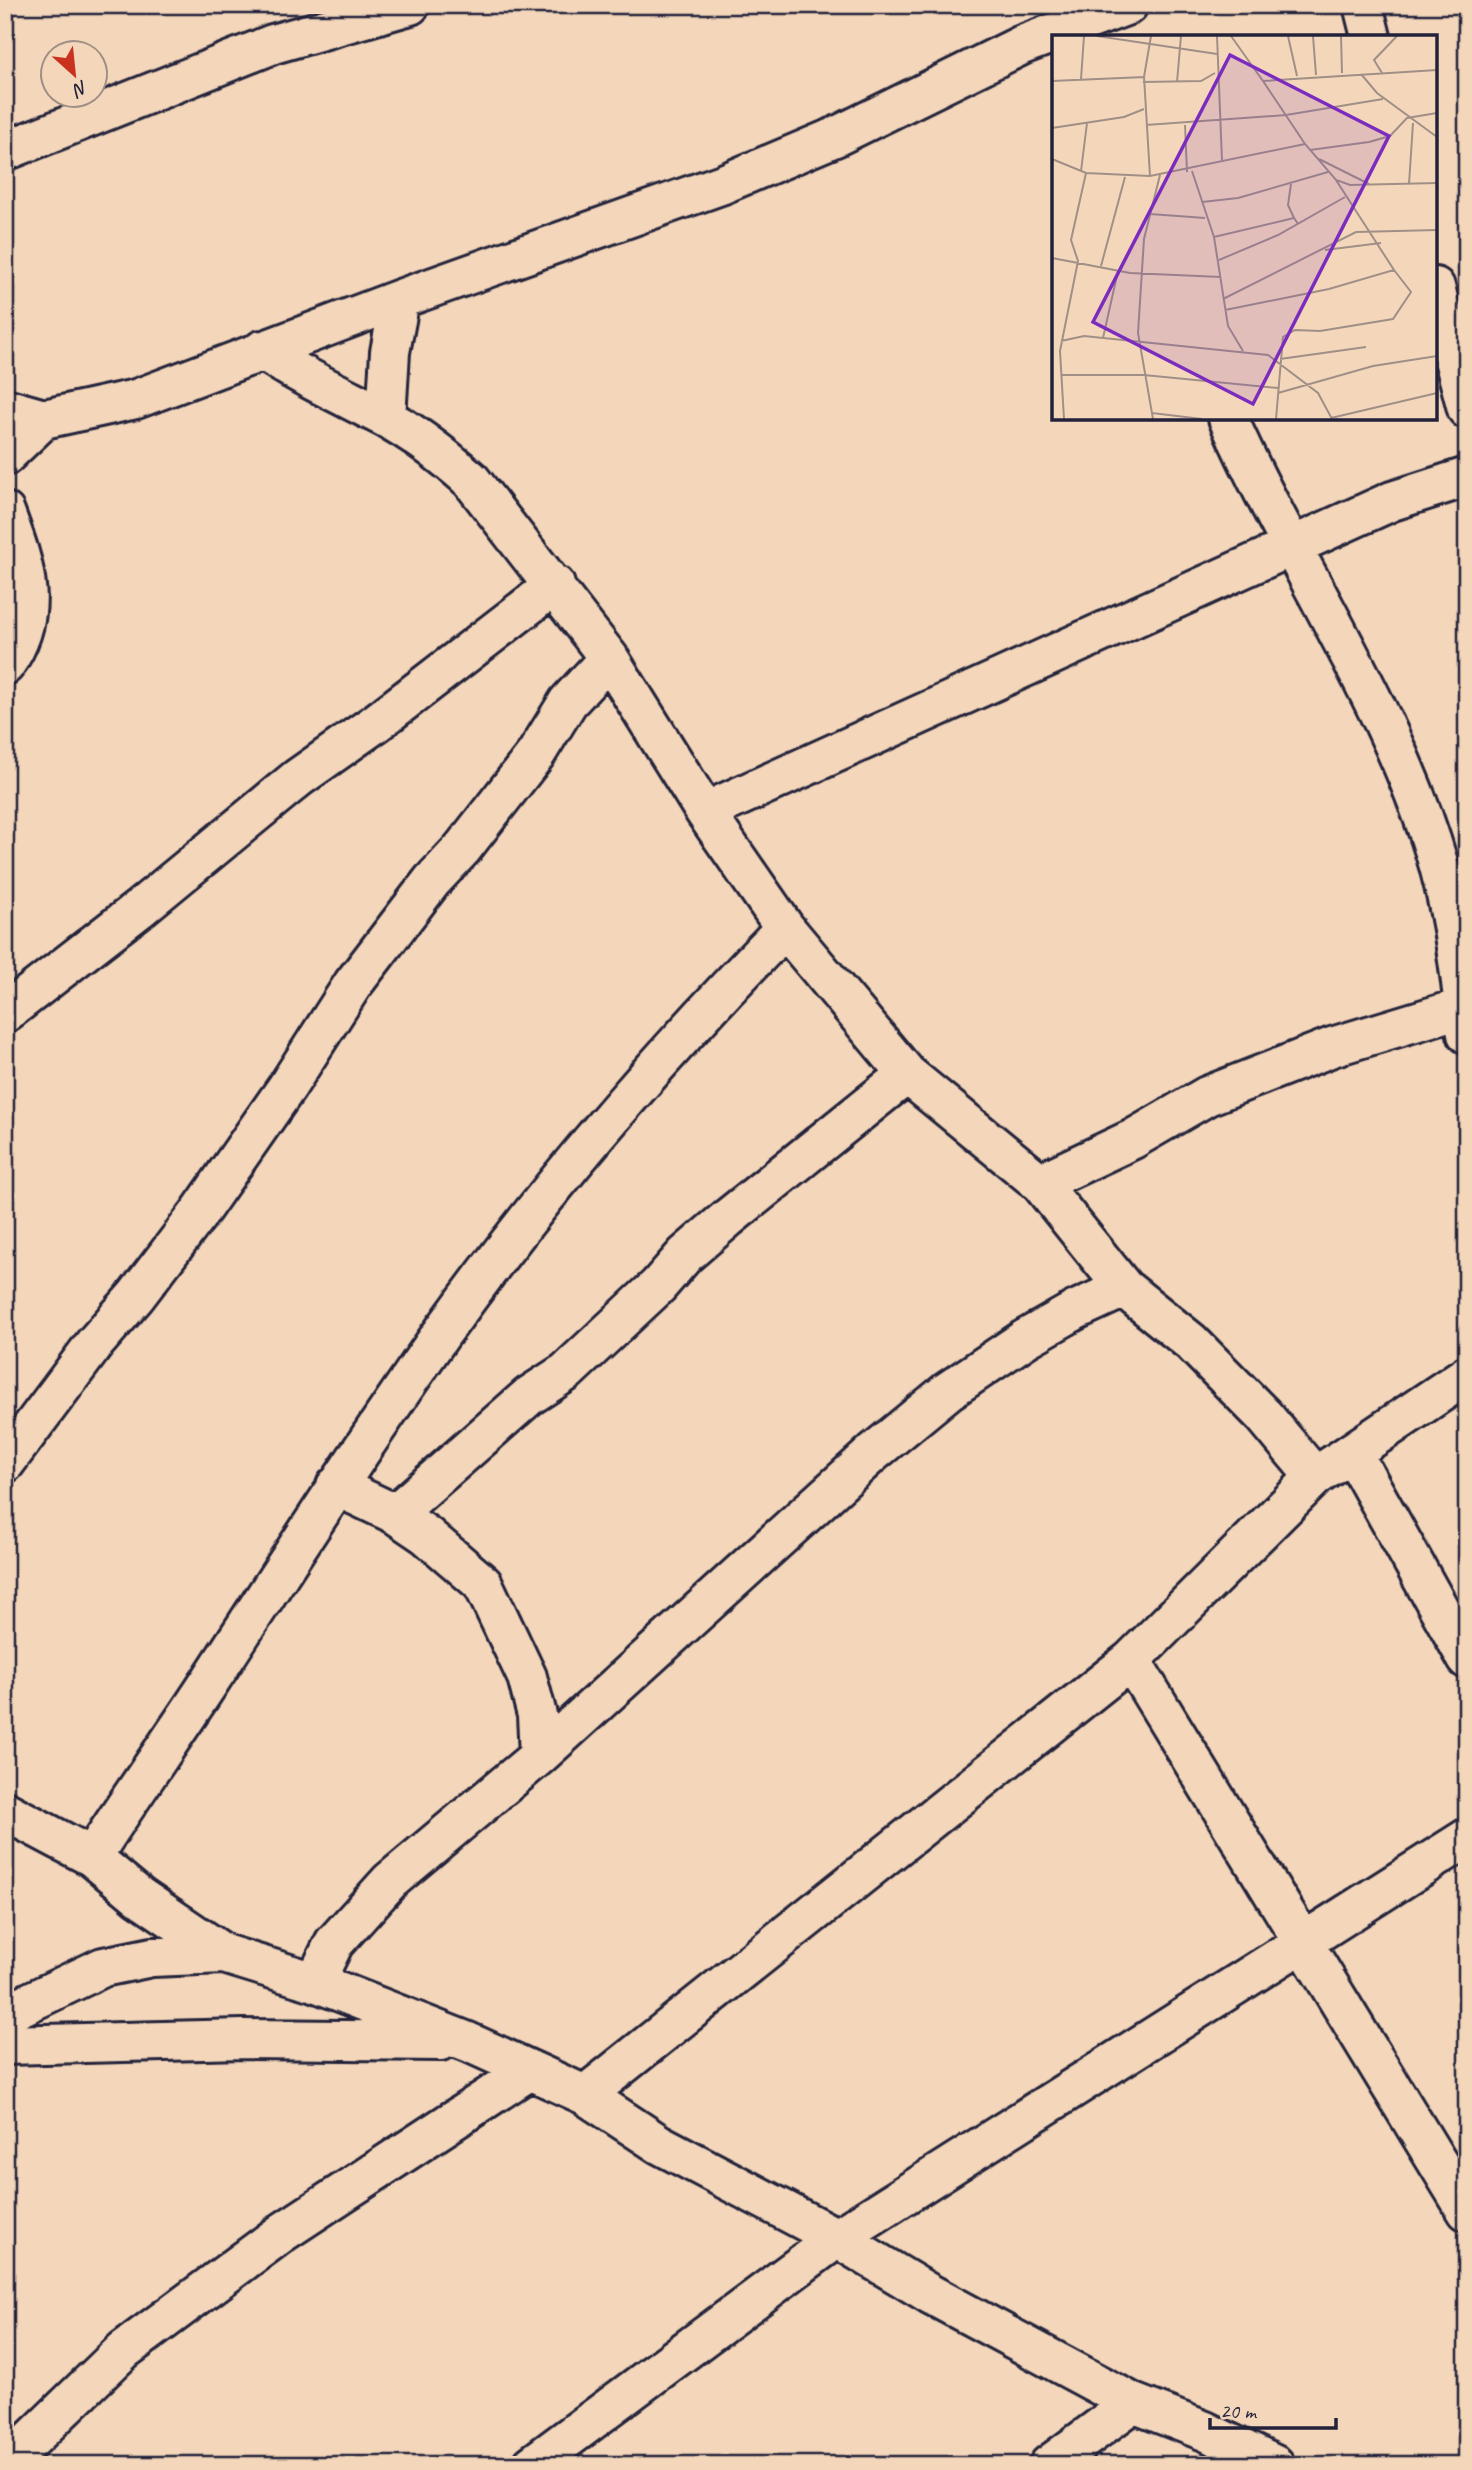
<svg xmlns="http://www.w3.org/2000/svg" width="1472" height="2470" viewBox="0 0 1472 2470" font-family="Caveat,sans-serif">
<rect width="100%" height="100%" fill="#f4d7ba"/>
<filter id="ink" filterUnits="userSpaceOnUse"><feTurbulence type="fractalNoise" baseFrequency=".0143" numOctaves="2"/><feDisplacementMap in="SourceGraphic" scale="14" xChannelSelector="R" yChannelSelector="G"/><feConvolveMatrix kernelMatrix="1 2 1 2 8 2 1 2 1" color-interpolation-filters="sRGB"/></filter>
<g filter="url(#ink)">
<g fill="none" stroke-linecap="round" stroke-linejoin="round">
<g stroke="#22223b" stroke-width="44">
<path id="minor" d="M 1363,5 L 1371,37
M 5,151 L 273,44 L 410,5
M 1435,287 L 1467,409
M 262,350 C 301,377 342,395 384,417 C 415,433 445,457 471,480 L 609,658 L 705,812 L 785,928 L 907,1074 L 1040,1183 L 1124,1288 L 1191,1342 L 1264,1416 L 1315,1477
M 5,408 L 44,419 L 136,399 L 400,299 L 723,184 L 835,137 L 1022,45 L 1128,5
M 386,418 L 390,352 L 400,299
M 1228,418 C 1294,567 1394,709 1439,866 C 1454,921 1461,977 1467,1034
M 5,456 L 44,419
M 5,512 C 25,566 42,613 5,665
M 705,812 L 1392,501 L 1467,477
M 5,1013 L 139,909 L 298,778 L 376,723 L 555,585
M 1040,1183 L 1133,1139 L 1207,1096 L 1332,1047 L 1464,1007
M 1352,1452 L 1467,1659
M 5,1463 L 95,1343 L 136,1296 L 197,1216 L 287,1087 L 353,984 L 432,881 L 462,849 L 536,754 L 568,702 L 609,658
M 336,1486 L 395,1514 L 529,1396 L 566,1372 L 658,1286 L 685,1255 L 728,1218 L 907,1074
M 395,1514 L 426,1535 L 483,1584 L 527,1677 L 537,1715 L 539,1756
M 1131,1660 L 1467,2211
M 5,1811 L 92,1857 L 140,1897 L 224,1954
M 92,1857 C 131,1796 173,1738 212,1678 C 288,1562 362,1446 442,1333 C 545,1189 662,1054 785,928
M 315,1982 L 334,1943 L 390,1881 L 539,1756 L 874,1452 L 948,1391 L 1025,1339 L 1076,1310 L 1124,1288
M 5,2014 L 103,1967 L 152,1957 L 224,1954 L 315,1982 L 468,2042 L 585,2095 L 659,2144 L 837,2238 L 930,2294 L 1133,2403
M 5,2045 L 243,2039 L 441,2041
M 585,2095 L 1131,1660 L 1315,1477 L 1467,1375
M 5,2465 L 124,2350 L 283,2232 L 530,2070
M 532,2465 L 837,2238 L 1467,1838
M 1049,2465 L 1133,2403 L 1205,2431 L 1275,2465"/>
</g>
<use href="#minor" stroke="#f4d7ba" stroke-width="38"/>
</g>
</g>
<g transform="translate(1052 35)">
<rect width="385" height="385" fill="#f4d7ba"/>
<path fill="none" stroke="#a08f87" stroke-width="2" d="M 45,1 L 165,19M 165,1 L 170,126M 179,1 L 211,46 L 385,35M 236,1 L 245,41M 261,1 L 264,40M 289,1 L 290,38M 330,38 L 322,25 L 345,1M 309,39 L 325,58 L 385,102M 92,42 L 98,141M 29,44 L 32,1M 0,46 L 92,42 L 99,1M 211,46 L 253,109 L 284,145 L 298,150 L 385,148M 91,47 L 149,46 L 163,38M 125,47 L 129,1M 94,90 L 234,80 L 331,64M 133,90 L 135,137M 0,93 L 72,82 L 92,74M 258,115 L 317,107 L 338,101 L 355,83 L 385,78M 0,124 L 34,138 L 98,141 L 253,109M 267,124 L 317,149M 29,136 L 35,88M 140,136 L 162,202 L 176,291 L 191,316M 239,149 L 236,170 L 242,183M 357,149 L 361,88M 150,167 L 186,163 L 276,137M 98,179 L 153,183M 162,202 L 242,183 L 246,189M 273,215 L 329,208M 0,223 L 78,238 L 169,242M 167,225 L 226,200 L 293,162M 49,231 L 73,142M 171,264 L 304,197 L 385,195M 173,275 L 277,254 L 342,235 L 284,145M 51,303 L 66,236M 9,306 L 32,301 L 216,320 L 266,358 L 280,384M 228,324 L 314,312M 9,340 L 92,340 L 226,353M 226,358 L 321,331 L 385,321M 100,378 L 150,384M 279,383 L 385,358M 12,384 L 8,316 L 26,226 L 19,205 L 34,138M 101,384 L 86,298 L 92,204 L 108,140M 224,384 L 231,302 L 243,295 L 268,296 L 341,284 L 359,257 L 342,235"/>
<path fill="#7b2cbf" fill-opacity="0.15" stroke="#7b2cbf" stroke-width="3.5" d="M 178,20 L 337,101 L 201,369 L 41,287 Z"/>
<rect width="385" height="385" fill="none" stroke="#22223b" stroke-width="3.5"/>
</g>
<rect width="1472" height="2470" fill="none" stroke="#f4d7ba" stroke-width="28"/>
<rect x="14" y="14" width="1444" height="2442" fill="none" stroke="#22223b" stroke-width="2.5" filter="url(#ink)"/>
<g transform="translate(74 74) rotate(153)"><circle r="33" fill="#f4d7ba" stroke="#a08f87" stroke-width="2"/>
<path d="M0-5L12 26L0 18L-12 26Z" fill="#c8321e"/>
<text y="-10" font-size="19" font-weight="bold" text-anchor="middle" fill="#22223b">N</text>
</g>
<path d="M1210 2418v10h126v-10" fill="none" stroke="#22223b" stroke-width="3.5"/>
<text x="1220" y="2418" font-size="21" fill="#22223b" stroke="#f4d7ba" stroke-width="5" paint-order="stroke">20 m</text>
</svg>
